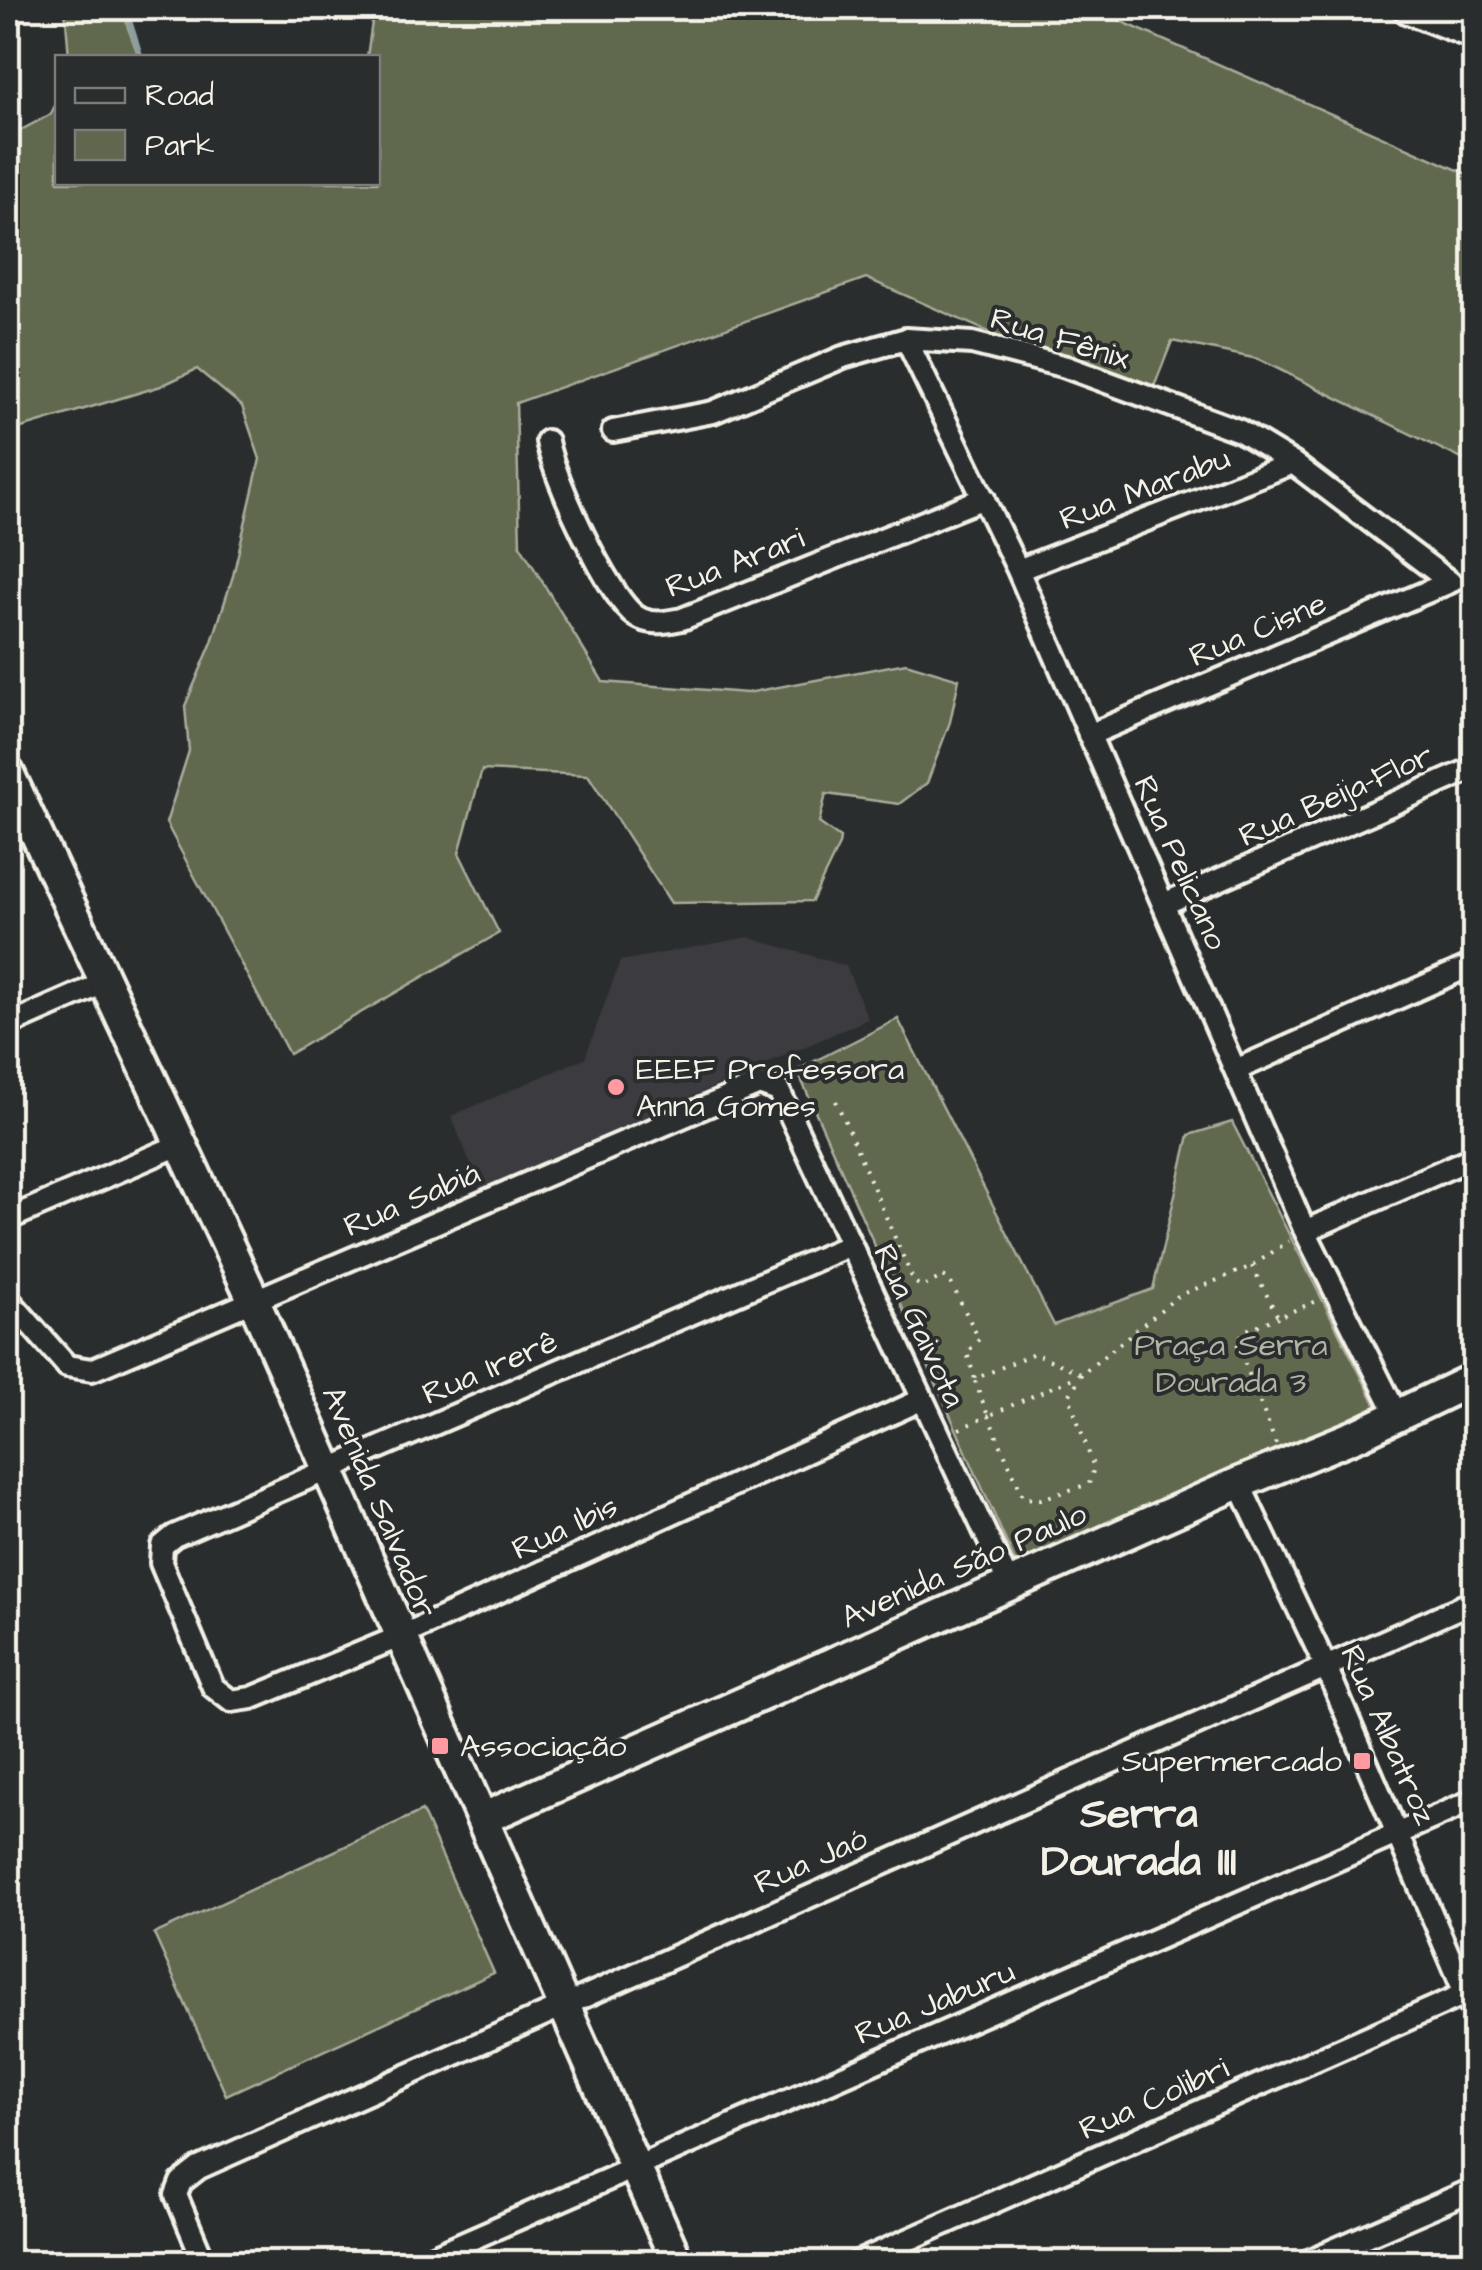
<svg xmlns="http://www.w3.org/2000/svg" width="1482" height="2270" viewBox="0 0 1482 2270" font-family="'Architects Daughter',sans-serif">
<rect width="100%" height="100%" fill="#2a2d2e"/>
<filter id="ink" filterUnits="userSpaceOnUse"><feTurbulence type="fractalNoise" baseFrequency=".01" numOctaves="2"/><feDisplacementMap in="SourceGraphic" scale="20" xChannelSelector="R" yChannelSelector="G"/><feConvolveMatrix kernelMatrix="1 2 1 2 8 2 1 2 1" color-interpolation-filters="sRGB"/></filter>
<g filter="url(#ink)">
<path fill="#3a3a3f" d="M 748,937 L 846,966 L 868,1019 L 481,1189 L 451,1116 L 585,1058 L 620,961 Z"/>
<path fill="#60674e" stroke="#aaac9b" stroke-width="2.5" d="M 65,8 L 126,8 L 127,25 L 139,57 L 69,57 Z
M 374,8 L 1091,8 L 1474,177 L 1474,465 L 1258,359 L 1172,341 L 1148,402 L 866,278 L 516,403 L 520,545 L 603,682 L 747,693 L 906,663 L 959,679 L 950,722 L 927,783 L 899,804 L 826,794 L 819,823 L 840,838 L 839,845 L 812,901 L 671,903 L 588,775 L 482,770 L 459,853 L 499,933 L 289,1054 L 166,823 L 189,751 L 185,706 L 212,642 L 233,576 L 260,459 L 242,406 L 197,369 L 161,386 L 8,432 L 8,137 L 51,114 L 57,101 L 58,182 L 378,182 L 378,58 L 367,57 Z
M 898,1019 L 1054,1325 L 1153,1289 L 1189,1135 L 1232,1122 L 1383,1419 L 1016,1564 L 797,1070 Z
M 422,1811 L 494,1973 L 226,2095 L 154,1934 Z"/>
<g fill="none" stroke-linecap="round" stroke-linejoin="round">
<path stroke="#8e9e9e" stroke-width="6" d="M 125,8 L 140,55"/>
<g stroke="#f4f1e8" stroke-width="18">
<path id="lane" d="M 1451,582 L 1474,583"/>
</g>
<g stroke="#f4f1e8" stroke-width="28">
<path id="street" d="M 906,339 L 1018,570 L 1305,1231 L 1396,1413
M 613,431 L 713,412 L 843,357 L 906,339 L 972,343 L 1066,367 L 1240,431 L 1293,463 L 1450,582
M 547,441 C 553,476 608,597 636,616 C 651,626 665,622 682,619 L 984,498
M 1018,570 L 1293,463
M 1089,735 L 1450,582
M 8,830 L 28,821
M 1166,903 L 1474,768
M 8,1025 L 106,982
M 1238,1069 L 1474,964
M 8,1219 L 179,1145
M 1305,1231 L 1474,1157
M 848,1246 L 174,1536 L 162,1546 L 161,1563 L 213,1687 L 231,1701 L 252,1698 L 399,1637 L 921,1400
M 8,1299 L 67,1366 L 92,1370 L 759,1084 L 779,1091 L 1009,1584
M 1239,1483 L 1326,1667 L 1474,2014
M 204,2262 L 176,2195 L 181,2182 L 199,2168 L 1474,1601
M 419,2262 L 1474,1800
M 858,2262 L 1474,1990
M 1306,2262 L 1474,2189"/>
</g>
<g stroke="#f4f1e8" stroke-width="38">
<path id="secondary" d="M 1409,8 L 1474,33
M 8,773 L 254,1301 L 677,2262
M 482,1819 L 1239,1483 L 1357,1435 L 1474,1379"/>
</g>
<path stroke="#f4f1e8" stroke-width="4" stroke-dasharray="2.5 8" stroke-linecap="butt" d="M 836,1101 L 914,1282 L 923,1287 L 943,1276 L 949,1279 L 979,1339 L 967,1353 L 975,1379 L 1034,1353 L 1082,1374 L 1178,1296 L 1252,1266 L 1289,1241
M 1252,1266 L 1278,1317 L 1317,1301
M 975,1381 L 988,1416 L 1077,1376
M 959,1429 L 988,1416 L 1024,1498 L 1041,1499 L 1089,1484 L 1094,1468 L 1069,1396 L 1082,1374
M 1276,1444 L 1237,1343 L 1244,1331 L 1278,1317"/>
<use href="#lane" stroke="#2a2d2e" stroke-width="10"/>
<use href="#street" stroke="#2a2d2e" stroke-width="20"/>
<use href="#secondary" stroke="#2a2d2e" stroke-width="30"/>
</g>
</g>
<g fill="#ff9aa2" stroke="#2a2d2e" stroke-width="4">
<circle cx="616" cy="1087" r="10"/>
<rect x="430" y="1736" width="20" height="20" rx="5"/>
<rect x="1352" y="1751" width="20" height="20" rx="5"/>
</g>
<g text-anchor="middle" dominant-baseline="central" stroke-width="8" stroke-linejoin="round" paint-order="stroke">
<g font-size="32" fill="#f4f1e8" stroke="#2a2d2e">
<text transform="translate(1060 339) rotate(17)">Rua Fênix</text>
<text transform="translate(1145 489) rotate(-21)">Rua Marabu</text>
<text transform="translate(735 563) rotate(-21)">Rua Arari</text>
<text transform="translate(1258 630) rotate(-23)">Rua Cisne</text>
<text transform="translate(1336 796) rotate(-24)">Rua Beija-Flor</text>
<text transform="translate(1180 863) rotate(66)">Rua Pelicano</text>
<text transform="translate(412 1200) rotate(-23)">Rua Sabiá</text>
<text transform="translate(919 1326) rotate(65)">Rua Gaivota</text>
<text transform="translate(490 1368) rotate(-23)">Rua Irerê</text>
<text transform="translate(379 1502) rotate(67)">Avenida Salvador</text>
<text transform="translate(565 1528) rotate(-25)">Rua Ibis</text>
<text transform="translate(964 1566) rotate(-24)">Avenida São Paulo</text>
<text transform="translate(1388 1735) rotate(66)">Rua Albatroz</text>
<text transform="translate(811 1861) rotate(-24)">Rua Jaó</text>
<text transform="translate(935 2003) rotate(-23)">Rua Jaburu</text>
<text transform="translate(1154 2099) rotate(-24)">Rua Colibri</text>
</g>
<g font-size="32" fill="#f4f1e8" stroke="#2a2d2e" text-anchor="start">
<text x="636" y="1069">EEEF Professora<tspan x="636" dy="37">Anna Gomes</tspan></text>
<text x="460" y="1746">Associação</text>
<text x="1342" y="1761" text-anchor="end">Supermercado</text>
</g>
<g font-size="32" fill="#b1b3a3" stroke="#2a2d2e">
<text x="1231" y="1345">Praça Serra<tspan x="1231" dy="37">Dourada 3</tspan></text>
</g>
<g font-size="42" font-weight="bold" fill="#f4f1e8" stroke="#2a2d2e">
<text x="1139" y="1815">Serra<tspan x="1139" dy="48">Dourada III</tspan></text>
</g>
</g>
<rect width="1482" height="2270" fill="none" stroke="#2a2d2e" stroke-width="40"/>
<rect x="20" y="20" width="1442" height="2230" fill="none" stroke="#f4f1e8" stroke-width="4" filter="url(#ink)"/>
<rect x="55" y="55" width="325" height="130" fill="#2a2d2e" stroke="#7b7b78" stroke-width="2.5"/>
<rect x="75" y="88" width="50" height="15" fill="#2a2d2e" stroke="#7b7b78" stroke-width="2.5"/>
<text x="145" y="105" font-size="30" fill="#f4f1e8">Road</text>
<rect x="75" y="130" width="50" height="30" fill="#60674e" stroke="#7b7b78" stroke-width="2.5"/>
<text x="145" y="155" font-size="30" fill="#f4f1e8">Park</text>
</svg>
